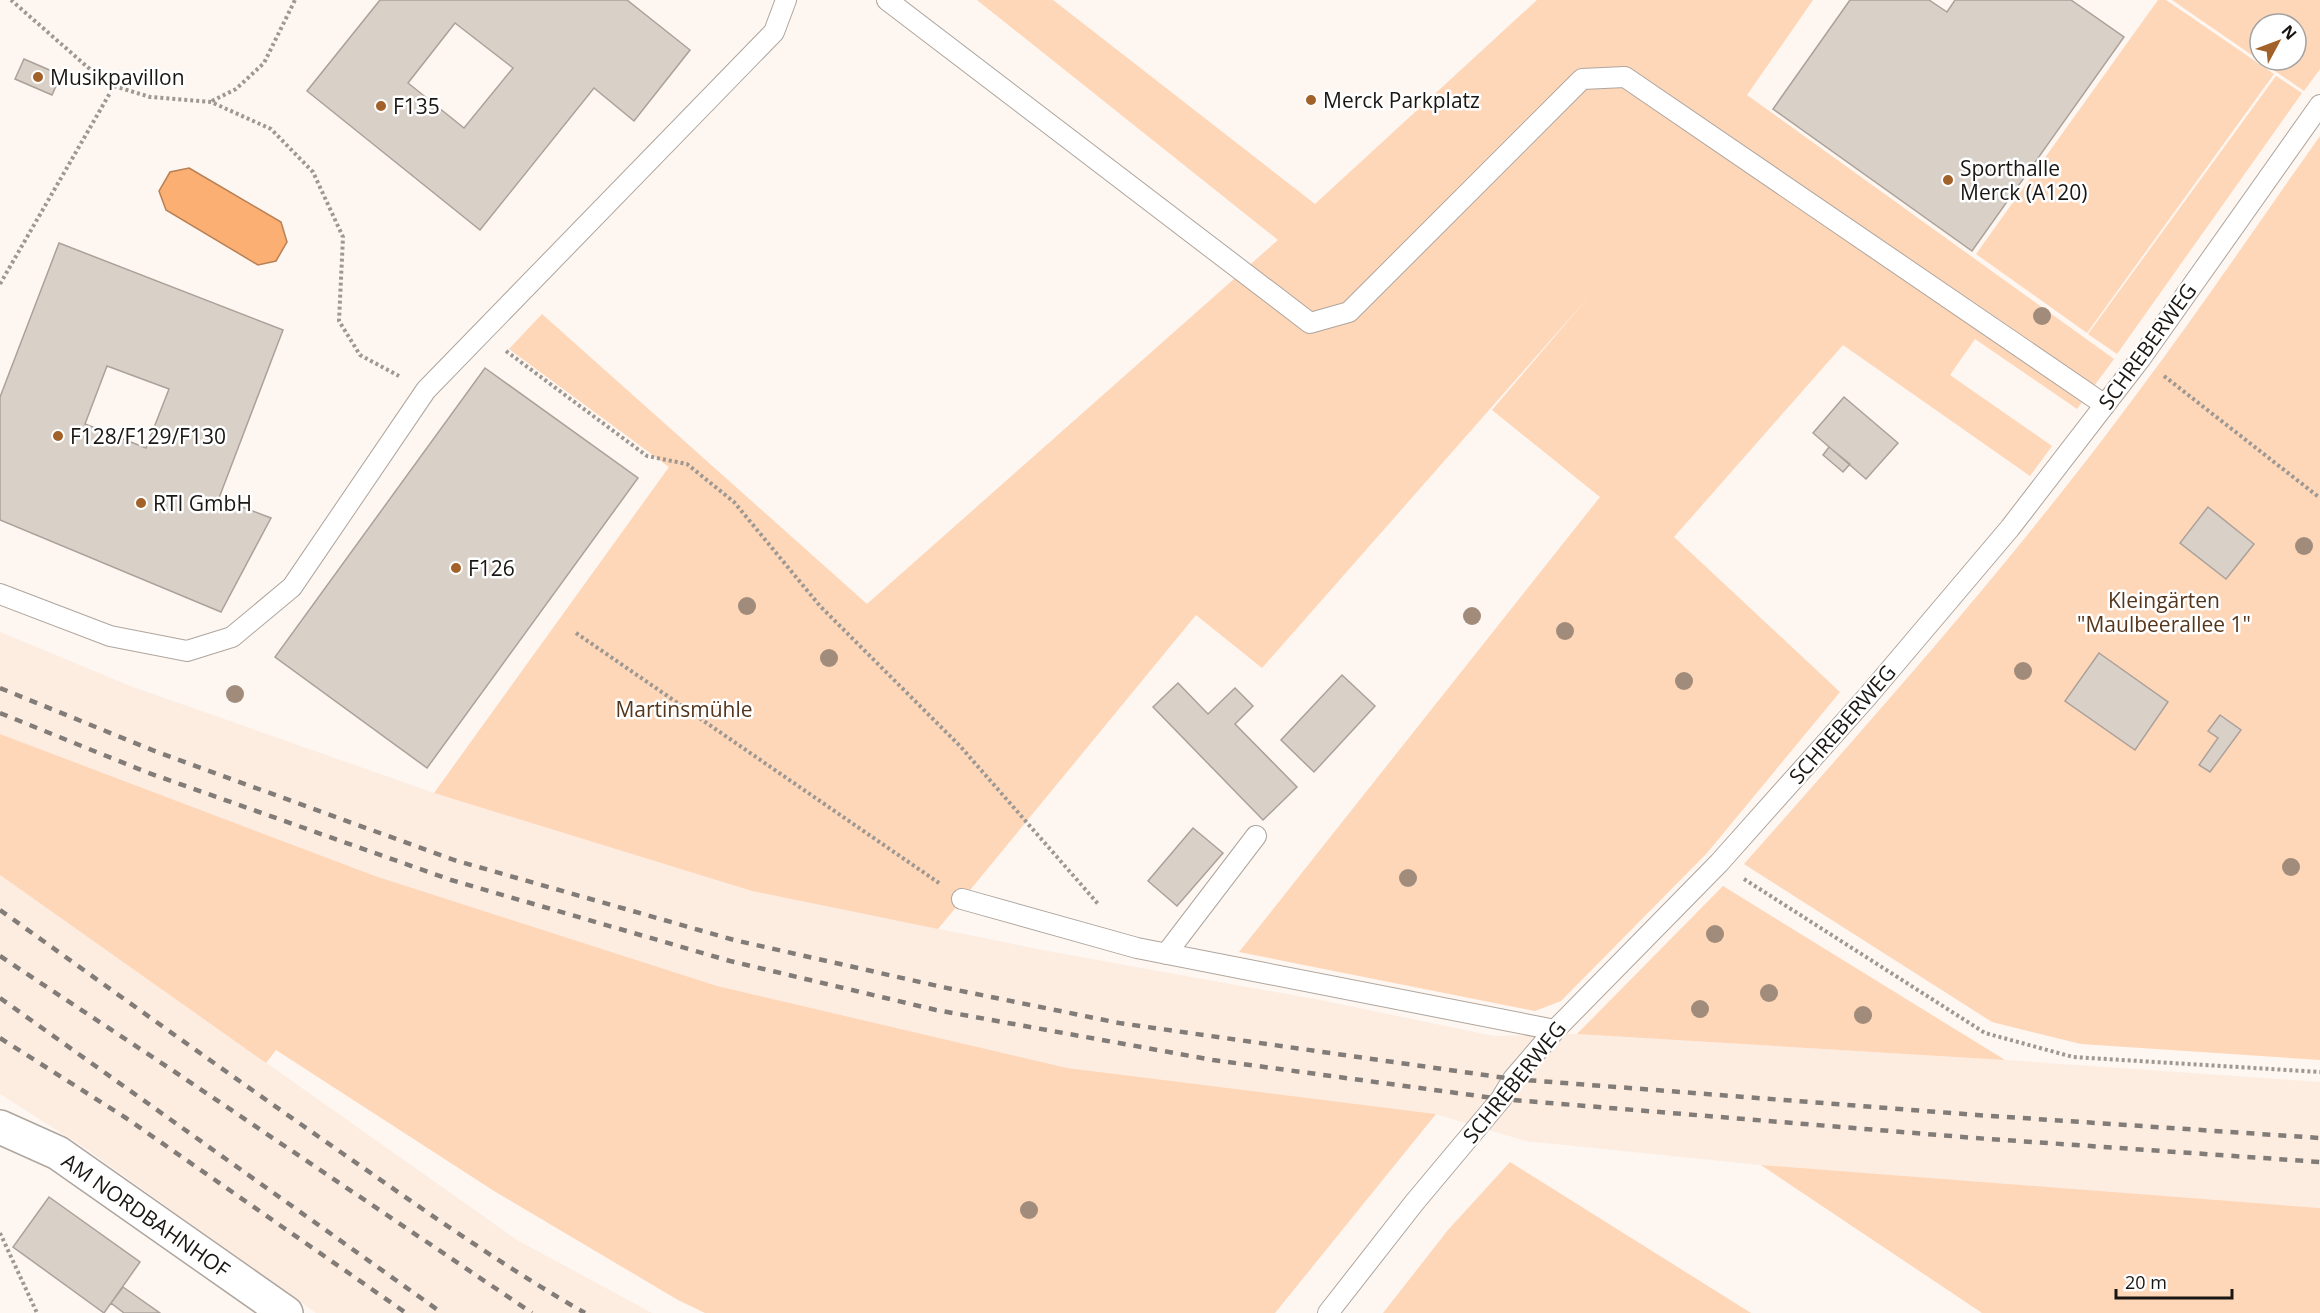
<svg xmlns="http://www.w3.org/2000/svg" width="2320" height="1313" viewBox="0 0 2320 1313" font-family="'Open Sans',sans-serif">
<rect width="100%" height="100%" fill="#fef6f0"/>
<path fill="#fdece0" d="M 0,632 L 130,686 L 434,793 L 752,891 L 1047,951 L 1320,1000 L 1494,1036 L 1577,1034 L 2005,1060 L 2320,1082 L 2320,1208 L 1761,1165 L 1526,1141 L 1436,1114 L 1067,1068 L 717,986 L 375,876 L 0,734 Z
M 0,875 L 517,1240 L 652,1313 L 316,1313 L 85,1148 L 0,1094 Z"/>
<path fill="#fed6b8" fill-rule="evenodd" d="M 977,0 L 1053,0 L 1315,204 L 1537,0 L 1813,0 L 1747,95 L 2114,359 L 2077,409 L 1975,339 L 1950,375 L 2052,446 L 2030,476 L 1843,345 L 1674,537 L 1840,692 L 1707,853 L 1561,1001 L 1535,1011 L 1239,952 L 1600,497 L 1492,410 L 1592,293 L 1262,668 L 1196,615 L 938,929 L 752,891 L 434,793 L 669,467 L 509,349 L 542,314 L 867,604 L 1278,240 Z
M 2158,0 L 2166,0 L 2274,74 L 2087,333 L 1976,254 Z
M 2172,0 L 2320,0 L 2320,69 L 2304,91 ZM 2260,24 L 2296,24 L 2296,60 L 2260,60 Z
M 2276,76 L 2302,93 L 2117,354 L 2088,334 Z
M 2320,136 L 2320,1060 L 2081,1044 L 1992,1022 L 1744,864 C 1879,711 2015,559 2136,395 C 2200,310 2259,222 2320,136 Z
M 0,734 L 375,876 L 717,986 L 1067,1068 L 1436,1114 L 1275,1313 L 705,1313 L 678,1300 L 494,1191 L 276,1050 L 266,1063 L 0,875 Z
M 1723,886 L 2005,1060 L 1577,1034 Z
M 1510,1162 L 1751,1313 L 1383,1313 L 1448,1230 Z
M 1761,1165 L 2320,1208 L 2320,1313 L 1982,1313 Z"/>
<path fill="#fcaf72" stroke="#b88156" stroke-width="1.5" d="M 189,168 L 281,222 L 287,242 L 276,261 L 258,265 L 166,210 L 159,191 L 170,172 Z"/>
<path fill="#d9d0c8" stroke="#aba19a" stroke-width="1.5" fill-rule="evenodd" d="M 380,0 L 627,0 L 690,50 L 634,121 L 594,88 L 480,230 L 307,91 ZM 455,23 L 513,68 L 464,128 L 408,83 Z
M 1850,0 L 1929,0 L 1947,12 L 1955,0 L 2071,0 L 2124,37 L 1972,251 L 1773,109 Z
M 24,59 L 61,75 L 52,95 L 15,79 Z
M 59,243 L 283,330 L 219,498 L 271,518 L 221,612 L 0,520 L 0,397 ZM 107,366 L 169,389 L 146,448 L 85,424 Z
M 485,368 L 638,478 L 427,768 L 275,657 Z
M 1844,397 L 1898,443 L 1866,479 L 1813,433 Z
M 1829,447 L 1850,464 L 1843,472 L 1823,455 Z
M 2208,507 L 2254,544 L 2226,579 L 2180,543 Z
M 2099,653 L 2168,702 L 2135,750 L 2065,701 Z
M 1342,675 L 1375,706 L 1314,772 L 1281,740 Z
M 1178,683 L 1208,714 L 1235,688 L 1253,706 L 1235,724 L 1297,787 L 1263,820 L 1153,707 Z
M 2220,715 L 2241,730 L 2210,772 L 2199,765 L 2218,738 L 2208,731 Z
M 1193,828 L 1223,853 L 1177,906 L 1148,881 Z
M 49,1197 L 140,1262 L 104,1313 L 13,1247 Z
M 123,1287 L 160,1313 L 124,1313 L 111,1303 Z"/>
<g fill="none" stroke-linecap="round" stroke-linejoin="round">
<g stroke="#aea59e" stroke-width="22">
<path id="lane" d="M 887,0 L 1310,323 L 1349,312 L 1582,79 L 1625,77 L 2105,405
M 0,594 L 110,636 L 187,651 L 232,637 L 292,587 L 426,390 L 774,32 L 786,0
M 962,899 L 1137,948 L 1555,1030
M 1166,954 L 1256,836
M 1328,1313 L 1414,1203 L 1501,1099 L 1513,1079 L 1555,1030 L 1719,863 L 1867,697 L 2010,528 L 2141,358 L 2320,105"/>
</g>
<g stroke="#aea59e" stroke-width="36">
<path id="street" d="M 0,1127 L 58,1153 L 286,1313"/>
</g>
<path stroke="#9e9893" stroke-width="4" stroke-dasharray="3 3" stroke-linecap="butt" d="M 114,86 L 150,97 L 211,102 L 271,129 L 313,172 L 343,237 L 339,321 L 360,355 L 399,376
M 212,101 L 236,89 L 264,63 L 295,0
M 0,284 L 114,86 L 92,71 L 11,0
M 506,351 L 647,456 L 687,464 L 734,502 L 820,606 L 960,746 L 1099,905
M 2164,376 L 2320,498
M 576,633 L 939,883
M 1744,879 L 1985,1033 L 2073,1057 L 2320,1072
M 0,1233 L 37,1313"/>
<use href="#lane" stroke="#fff" stroke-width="20"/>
<use href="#street" stroke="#fff" stroke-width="33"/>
<path stroke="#827c78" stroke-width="4.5" stroke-dasharray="8 8" stroke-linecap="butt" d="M 0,688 L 157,752 L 454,860 L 734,940 L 942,987 L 1119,1023 L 1513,1079 L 1977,1115 L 2320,1138
M 0,713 L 146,772 L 451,880 L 730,961 L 936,1010 L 1213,1060 L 1501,1099 L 1975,1138 L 2320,1162
M 0,910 C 113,991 227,1073 342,1153 C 421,1208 501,1265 585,1313
M 0,956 L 175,1072 L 532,1313
M 0,998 L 442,1313
M 0,1038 L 126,1118 L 406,1313"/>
</g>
<g fill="#a18c7b">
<circle cx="2042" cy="316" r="9"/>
<circle cx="2304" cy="546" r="9"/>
<circle cx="747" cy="606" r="9"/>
<circle cx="1472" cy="616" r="9"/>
<circle cx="1565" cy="631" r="9"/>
<circle cx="829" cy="658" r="9"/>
<circle cx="2023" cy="671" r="9"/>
<circle cx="1684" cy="681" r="9"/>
<circle cx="235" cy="694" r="9"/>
<circle cx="2291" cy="867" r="9"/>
<circle cx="1408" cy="878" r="9"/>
<circle cx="1715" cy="934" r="9"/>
<circle cx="1769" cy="993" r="9"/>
<circle cx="1700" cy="1009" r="9"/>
<circle cx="1863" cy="1015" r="9"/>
<circle cx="1029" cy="1210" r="9"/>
</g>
<g fill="#a16129" stroke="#fff" stroke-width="2">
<circle cx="38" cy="77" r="6"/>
<circle cx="1311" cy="100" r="6"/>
<circle cx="381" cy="106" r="6"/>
<circle cx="1948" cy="180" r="6"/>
<circle cx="58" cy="436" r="6"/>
<circle cx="141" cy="503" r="6"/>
<circle cx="456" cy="568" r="6"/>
</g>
<g text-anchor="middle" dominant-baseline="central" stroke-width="5" stroke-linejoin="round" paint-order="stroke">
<g font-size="21" fill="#191613" stroke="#fff" text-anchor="start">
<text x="50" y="77">Musikpavillon</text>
<text x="1323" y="100">Merck Parkplatz</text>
<text x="393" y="106">F135</text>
<text x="1960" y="168">Sporthalle<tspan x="1960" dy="24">Merck (A120)</tspan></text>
<text x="70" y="436">F128/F129/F130</text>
<text x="153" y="503">RTI GmbH</text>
<text x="468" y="568">F126</text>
</g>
<g font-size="21" fill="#191613" stroke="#fff">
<text transform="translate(2147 346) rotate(-54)">SCHREBERWEG</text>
<text transform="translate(1842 724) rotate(-49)">SCHREBERWEG</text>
<text transform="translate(1514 1082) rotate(-51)">SCHREBERWEG</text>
<text transform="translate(146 1215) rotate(35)">AM NORDBAHNHOF</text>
</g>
<g font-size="21" fill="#55361c" stroke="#fff">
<text x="2164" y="600">Kleingärten<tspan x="2164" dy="24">"Maulbeerallee 1"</tspan></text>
<text x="684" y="709">Martinsmühle</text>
</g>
</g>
<g transform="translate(2278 42) rotate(49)"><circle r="28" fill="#ffffff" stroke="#a3a2a1" stroke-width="1.5"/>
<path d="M0-4.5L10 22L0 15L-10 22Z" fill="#a16129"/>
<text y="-9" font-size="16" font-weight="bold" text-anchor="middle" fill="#191613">N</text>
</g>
<path d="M2116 1289v9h116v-9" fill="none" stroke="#191613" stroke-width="3"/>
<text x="2125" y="1289" font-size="18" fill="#191613" stroke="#ffffff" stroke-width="4.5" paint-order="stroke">20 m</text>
</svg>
